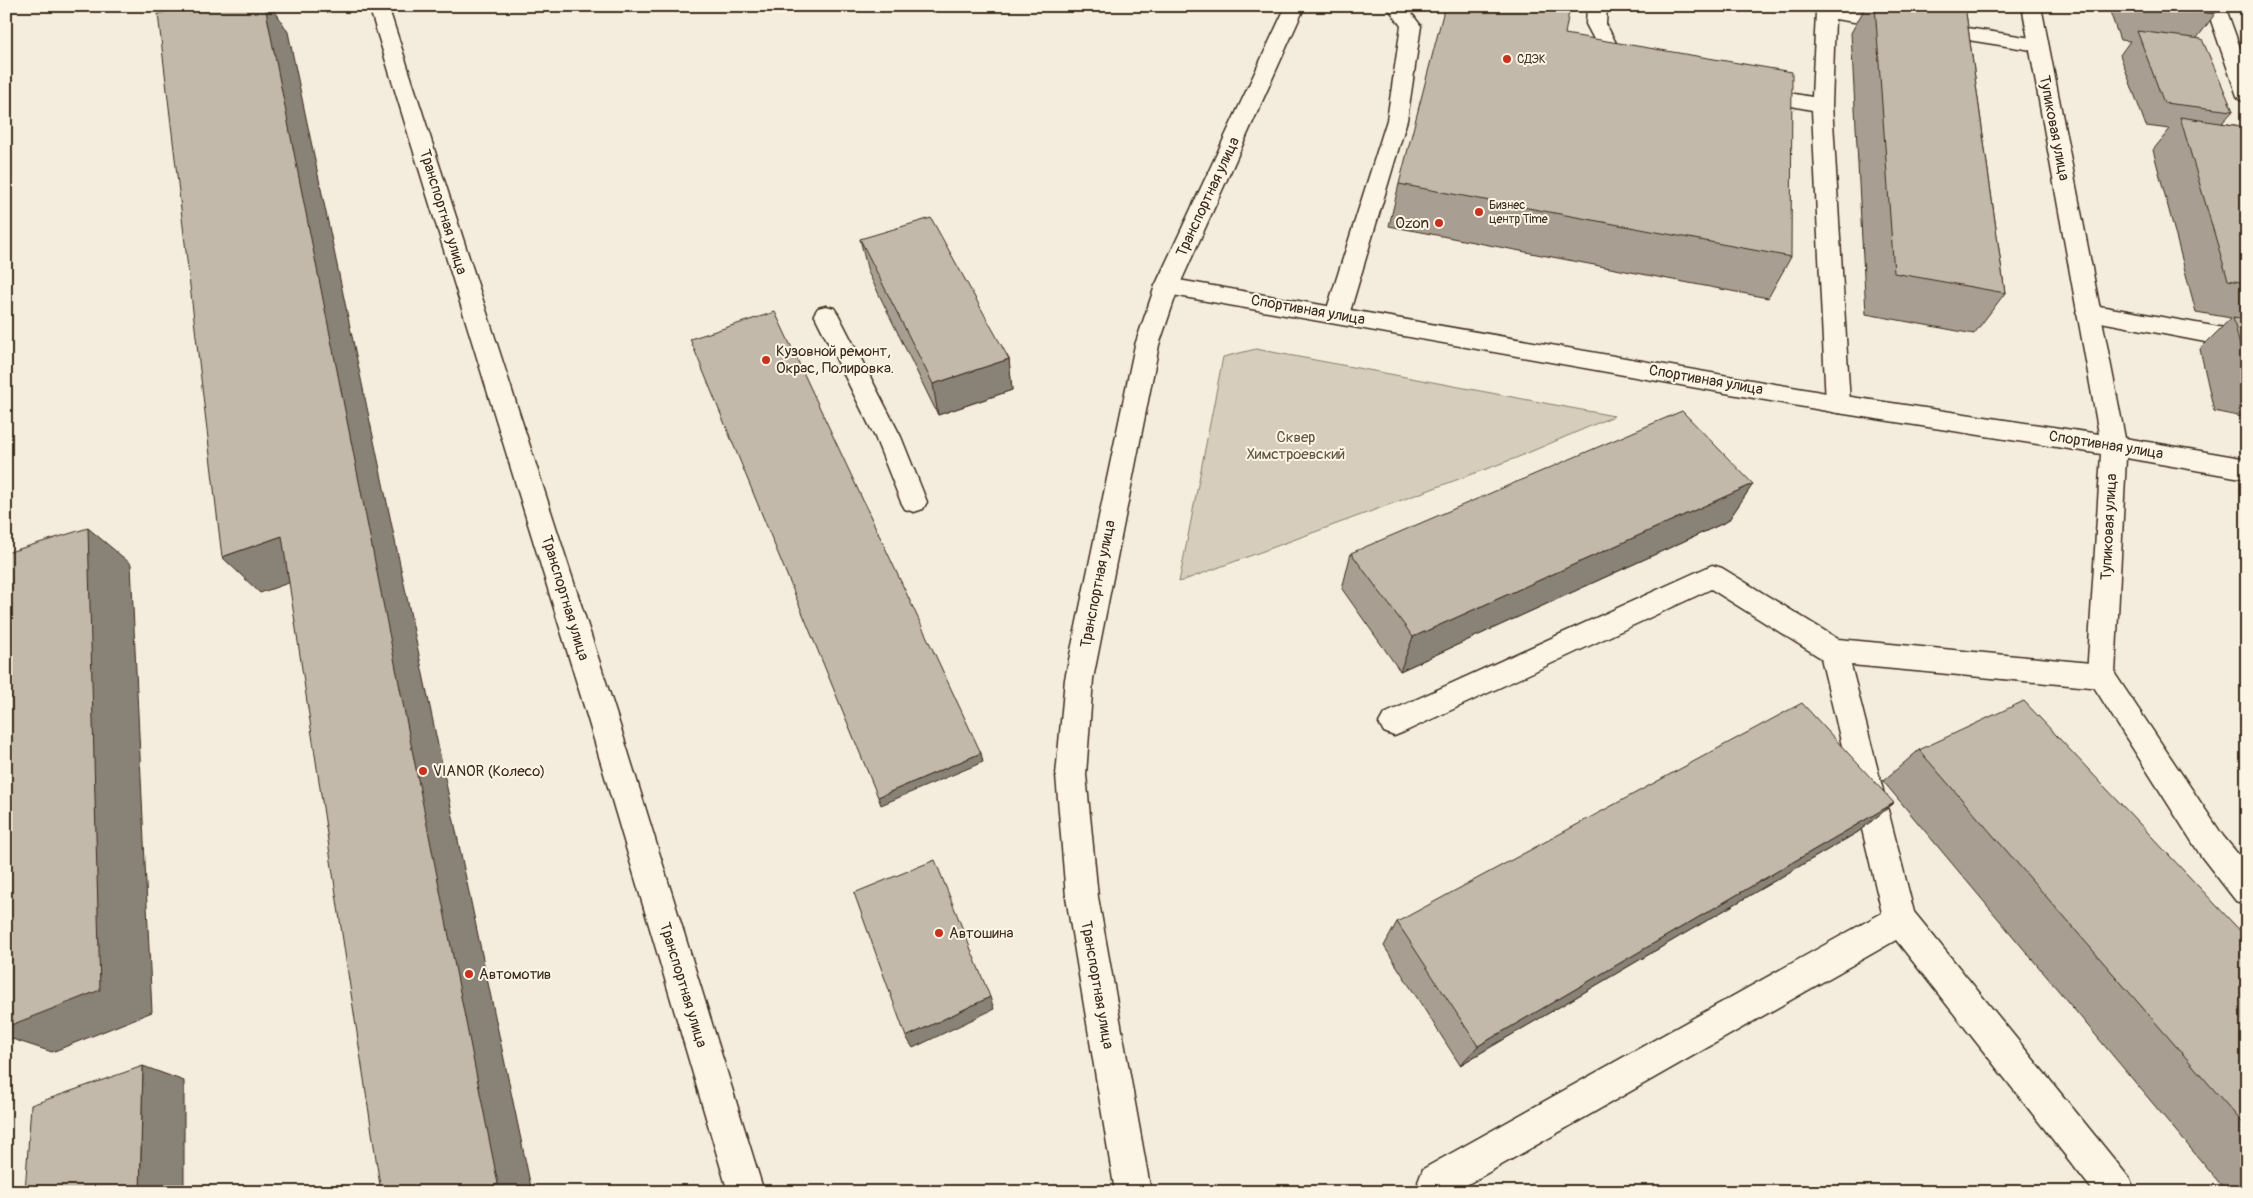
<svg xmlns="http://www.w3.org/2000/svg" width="2253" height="1198" viewBox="0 0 2253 1198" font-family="Pangolin,sans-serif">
<rect width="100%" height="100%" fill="#f4eddd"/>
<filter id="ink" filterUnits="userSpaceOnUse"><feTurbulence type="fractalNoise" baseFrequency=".02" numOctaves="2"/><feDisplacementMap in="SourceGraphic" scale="10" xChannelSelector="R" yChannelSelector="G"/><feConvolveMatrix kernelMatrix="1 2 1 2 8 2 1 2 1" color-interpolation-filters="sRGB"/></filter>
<g filter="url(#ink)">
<path fill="#d6cdbd" stroke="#887c6e" d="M 1256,349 L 1614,416 L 1516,458 L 1179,582 L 1223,357 Z"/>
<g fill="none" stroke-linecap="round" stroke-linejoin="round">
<g stroke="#3b2a1e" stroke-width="3">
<path id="service" d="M 1387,6 L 1406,6 L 1421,26 L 1407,120 L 1349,315 L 1345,321 L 1337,323 L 1329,321 L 1325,315 L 1387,120 L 1401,26 Z
M 1587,6 L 1607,6 L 1606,24 L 1628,66 L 1634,71 L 1631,75 L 1624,77 L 1613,74 L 1610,70 L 1586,24 Z
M 1826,6 L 2038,39 L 2045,41 L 2048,45 L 2045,49 L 2038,51 L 1835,19 L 1832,105 L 1850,404 L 1847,411 L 1838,413 L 1829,411 L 1826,404 L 1812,110 L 1755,99 L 1748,97 L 1745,93 L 1748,89 L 1755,87 L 1812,97 L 1816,12 L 1819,8 Z
M 2206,6 L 2225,6 L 2247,67 L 2247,102 L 2240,100 L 2237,96 Z
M 2088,304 L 2247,332 L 2247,350 L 2080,318 L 2076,312 L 2080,306 Z
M 826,306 L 834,308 L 838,314 L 901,437 L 927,502 L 923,509 L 914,512 L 905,509 L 901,502 L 875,437 L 814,314 L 818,308 Z
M 1712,565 L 1722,568 L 1838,639 L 2101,664 L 2111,667 L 2115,676 L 2111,685 L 2101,688 L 1851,665 L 1914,912 L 2130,1179 L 2135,1192 L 2094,1192 L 1896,940 L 1454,1192 L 1422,1192 L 1418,1182 L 1423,1169 L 1882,913 L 1821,658 L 1711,589 L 1404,732 L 1394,736 L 1384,732 L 1379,723 L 1384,714 Z"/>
</g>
<g stroke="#3b2a1e" stroke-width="3">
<path id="minor" d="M 369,6 L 388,6 L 617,716 L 764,1192 L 728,1192 L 587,716 Z
M 2022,6 L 2041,6 L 2125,438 L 2247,459 L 2247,479 L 2126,458 L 2115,674 L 2223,836 L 2247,865 L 2247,905 L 2236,901 L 2201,856 L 2087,676 L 2101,454 L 1838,413 L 1167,294 L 1159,292 L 1155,286 L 1159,280 L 1167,278 L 1838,395 L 2099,434 Z"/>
</g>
<g stroke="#3b2a1e" stroke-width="3">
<path id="tertiary" d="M 1286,6 L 1305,6 L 1179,286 L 1159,345 L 1093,679 L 1086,775 L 1098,897 L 1151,1192 L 1115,1192 L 1066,897 L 1056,775 L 1065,679 L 1135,345 L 1155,286 Z"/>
</g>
<use href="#service" fill="#fcf5e5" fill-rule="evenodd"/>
<use href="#minor" fill="#fcf5e5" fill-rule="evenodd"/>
<use href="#tertiary" fill="#fcf5e5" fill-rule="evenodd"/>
</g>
<path fill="#a89f92" stroke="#3b2a1e" d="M 1866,6 L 1965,6 L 2005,293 L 1974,334 L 1866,314 L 1851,33 Z
M 2108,6 L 2212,6 L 2215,14 L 2197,38 L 2233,111 L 2222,123 L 2247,127 L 2247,418 L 2214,411 L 2200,349 L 2231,318 L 2196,312 L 2153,150 L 2170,129 L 2146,126 L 2120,55 L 2130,41 L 2120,40 Z
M 1565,34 L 1791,257 L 1768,298 L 1389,226 L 1399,184 Z
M 860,239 L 1009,359 L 1012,390 L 938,415 L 868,272 Z
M 1753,484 L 1728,521 L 1400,671 L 1342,589 L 1351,553 Z
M 1919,750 L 2247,938 L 2247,1192 L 2227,1192 L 1883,781 Z
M 1894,803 L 1858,832 L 1460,1065 L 1384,946 L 1397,922 Z"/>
<path fill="#888277" stroke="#3b2a1e" d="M 265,6 L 272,6 L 288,32 L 532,1192 L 481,1192 Z
M 1009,359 L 1012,390 L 938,415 L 933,384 Z
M 6,385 L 11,389 L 8,529 L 6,530 Z
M 1753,484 L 1728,521 L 1400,671 L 1413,637 Z
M 88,528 L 131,564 L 152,1012 L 52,1052 L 6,1037 L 6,1027 Z
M 282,536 L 317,573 L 260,593 L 222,557 Z
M 981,753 L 983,762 L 881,805 L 878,797 Z
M 1894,803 L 1858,832 L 1460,1065 L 1478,1046 Z
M 990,997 L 994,1009 L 913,1048 L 906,1037 Z
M 143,1066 L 184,1081 L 184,1192 L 140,1192 Z"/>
<path fill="#c3b9aa" stroke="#3b2a1e" d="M 190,6 L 265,6 L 498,1184 L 481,1192 L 381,1192 L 282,536 L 222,557 L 158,14 Z
M 1445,6 L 1570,6 L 1565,34 L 1792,72 L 1791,257 L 1399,184 Z
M 1875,6 L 1965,6 L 2005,293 L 1894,273 Z
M 2146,6 L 2212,6 L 2215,14 Z
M 2137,31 L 2202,39 L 2233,111 L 2164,103 Z
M 2180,117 L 2247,127 L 2247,283 L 2228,280 Z
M 931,218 L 1009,359 L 933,384 L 860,239 Z
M 775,312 L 981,753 L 878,797 L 690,339 Z
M 2233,317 L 2247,319 L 2247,375 Z
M 1682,411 L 1753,484 L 1413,637 L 1351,553 Z
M 88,528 L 100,990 L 6,1027 L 6,553 Z
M 2024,701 L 2247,938 L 2247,1128 L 1919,750 Z
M 1802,703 L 1894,803 L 1478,1046 L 1397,922 Z
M 935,860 L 990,997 L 906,1037 L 854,893 Z
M 143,1066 L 140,1192 L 25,1192 L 31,1105 Z"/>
</g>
<g fill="#c8321e" stroke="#fcf5e5" stroke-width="2">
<circle cx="1507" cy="59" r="5"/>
<circle cx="1479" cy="212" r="5"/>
<circle cx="1439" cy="223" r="5"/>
<circle cx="766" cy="360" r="5"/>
<circle cx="423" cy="771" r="5"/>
<circle cx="939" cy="933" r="5"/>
<circle cx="469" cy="974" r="5"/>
</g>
<g text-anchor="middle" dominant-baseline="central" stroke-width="4" stroke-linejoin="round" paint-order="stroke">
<g font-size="12" fill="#3b2a1e" stroke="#fcf5e5" text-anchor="start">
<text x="1517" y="59">СДЭК</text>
<text x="1489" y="205">Бизнес<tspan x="1489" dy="14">центр Time</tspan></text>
</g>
<g font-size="15" fill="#3b2a1e" stroke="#fcf5e5">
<text transform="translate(2054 128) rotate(79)">Тупиковая улица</text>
<text transform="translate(1208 197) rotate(-65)">Транспортная улица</text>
<text transform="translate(443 212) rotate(73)">Транспортная улица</text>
<text transform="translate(1308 310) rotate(10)">Спортивная улица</text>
<text transform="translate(1706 380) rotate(10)">Спортивная улица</text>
<text transform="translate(2106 445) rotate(9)">Спортивная улица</text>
<text transform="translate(2109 527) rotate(-87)">Тупиковая улица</text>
<text transform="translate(1098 584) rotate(-79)">Транспортная улица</text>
<text transform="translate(565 598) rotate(73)">Транспортная улица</text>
<text transform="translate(683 985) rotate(73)">Транспортная улица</text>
<text transform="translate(1097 985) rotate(80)">Транспортная улица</text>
</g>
<g font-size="15" fill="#3b2a1e" stroke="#fcf5e5" text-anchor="start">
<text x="1429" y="223" text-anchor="end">Ozon</text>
<text x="776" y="351">Кузовной ремонт,<tspan x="776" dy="17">Окрас, Полировка.</tspan></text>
<text x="433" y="771">VIANOR (Колесо)</text>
<text x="949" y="933">Автошина</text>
<text x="479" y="974">Автомотив</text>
</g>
<g font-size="15" fill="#625346" stroke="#fcf5e5">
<text x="1296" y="437">Сквер<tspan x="1296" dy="17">Химстроевский</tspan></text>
</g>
</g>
<rect width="2253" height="1198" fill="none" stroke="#fcf5e5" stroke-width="25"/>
<rect x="12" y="12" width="2228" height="1173" fill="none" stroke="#3b2a1e" stroke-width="2" filter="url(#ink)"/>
</svg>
